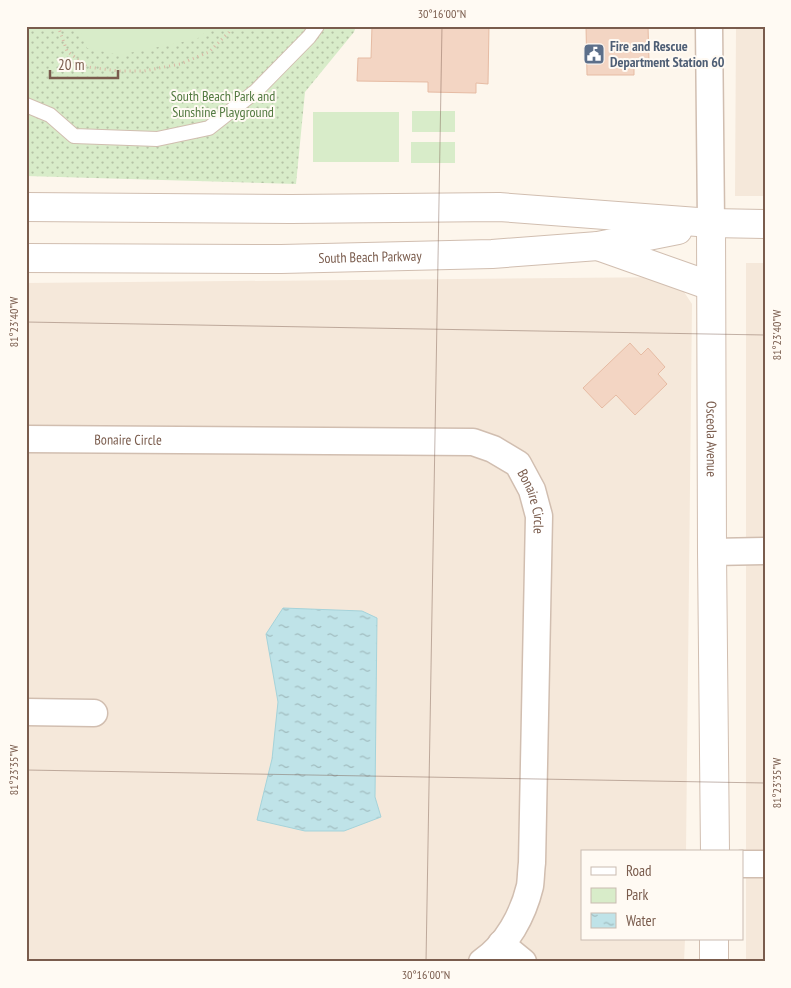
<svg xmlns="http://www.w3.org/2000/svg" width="791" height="988" viewBox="0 0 791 988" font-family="'PT Sans Narrow',sans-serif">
<defs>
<pattern id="green-dots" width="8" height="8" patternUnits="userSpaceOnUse" patternTransform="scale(1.25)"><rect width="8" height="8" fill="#d8ecc9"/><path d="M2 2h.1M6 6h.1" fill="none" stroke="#b4c2a5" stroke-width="1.8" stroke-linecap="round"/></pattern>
<pattern id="water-ripples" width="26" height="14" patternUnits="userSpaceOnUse" patternTransform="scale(1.25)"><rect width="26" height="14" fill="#bfe3e8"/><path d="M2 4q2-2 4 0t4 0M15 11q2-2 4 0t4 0" fill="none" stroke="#a0bbbe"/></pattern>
</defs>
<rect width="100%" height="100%" fill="#fdf6ec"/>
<path fill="#f5e8da" d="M 736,26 L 765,26 L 765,196 L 735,196 Z
M 746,263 L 765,263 L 765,962 L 746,962 Z
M 674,277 L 692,304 L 686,852 L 582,852 L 582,939 L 685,939 L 684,962 L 26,962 L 26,283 Z"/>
<path fill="url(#green-dots)" d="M 26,26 L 356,26 L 354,32 L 305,92 L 296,184 L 26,176 Z"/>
<path fill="#d8ecc9" d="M 78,26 L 213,26 L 197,39 L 119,55 L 87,48 Z
M 412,111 L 455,111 L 455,132 L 412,132 Z
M 313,112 L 399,112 L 399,162 L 313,162 Z
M 411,142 L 455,142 L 455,163 L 411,163 Z"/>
<path fill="url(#water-ripples)" stroke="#a5d3da" d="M 283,608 L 362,611 L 377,618 L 375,797 L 381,817 L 344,831 L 305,831 L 257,820 L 272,759 L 278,702 L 266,634 Z"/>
<path fill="#f3d5c3" stroke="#e6bba3" d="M 372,26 L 489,26 L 488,84 L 476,83 L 476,93 L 428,92 L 428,82 L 357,81 L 358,58 L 371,58 Z
M 586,26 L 648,26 L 649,61 L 634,61 L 634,75 L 587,75 Z
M 630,343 L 641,355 L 648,348 L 665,367 L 658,374 L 667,384 L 635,415 L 616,395 L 602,408 L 583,388 Z"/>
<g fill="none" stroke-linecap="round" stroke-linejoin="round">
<g stroke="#d1beb0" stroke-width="16">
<path id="service" d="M 26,105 L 50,115 L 74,136 L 157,139 L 209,128 L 256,91 L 309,37 L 317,26"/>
</g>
<g stroke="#d1beb0" stroke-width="29">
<g id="minor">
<path d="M 709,26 L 711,223"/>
<path id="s1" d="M 26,439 L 473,442 L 493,449 L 518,464 L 532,490 L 539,516 L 532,863 C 531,870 531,879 530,886 C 523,915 507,945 482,962"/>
<path d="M 712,552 L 765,551"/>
<path d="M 26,712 L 94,713"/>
<path d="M 742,864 L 765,864"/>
<path d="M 501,944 L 523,962"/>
</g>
</g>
<g stroke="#d1beb0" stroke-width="30">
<g id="tertiary">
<path d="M 26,207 L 291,209 L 499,207 L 711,223 L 765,224"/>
<path id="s2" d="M 711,223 L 712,552 L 715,852"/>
<path d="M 598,246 L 711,286"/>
<path id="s3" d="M 26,258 L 281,259 L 492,254 L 598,246 L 678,230"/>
<path d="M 714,962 L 714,939"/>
</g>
</g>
<path stroke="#d9b8a5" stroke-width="3" stroke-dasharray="1 4" stroke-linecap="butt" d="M 58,26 L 67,51 L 87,67 L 119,71 L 144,71 L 180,64 L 209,52 L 229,32 L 232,26"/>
<use href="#service" stroke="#fff" stroke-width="14"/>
<use href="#minor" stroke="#fff" stroke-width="26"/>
<use href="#tertiary" stroke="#fff" stroke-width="28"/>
</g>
<path fill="none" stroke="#7a5c4d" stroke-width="1" stroke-opacity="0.45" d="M 26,322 L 765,335M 26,770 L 765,783M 426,962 L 442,26"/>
<defs>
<g id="civic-square" transform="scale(1.125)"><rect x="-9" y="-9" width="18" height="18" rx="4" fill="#5c6f8a" stroke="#fffaf3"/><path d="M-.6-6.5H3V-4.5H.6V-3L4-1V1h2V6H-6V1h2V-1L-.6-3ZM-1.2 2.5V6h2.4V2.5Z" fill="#fff"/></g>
</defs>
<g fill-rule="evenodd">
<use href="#civic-square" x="594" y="54"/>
</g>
<g text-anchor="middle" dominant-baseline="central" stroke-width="4" stroke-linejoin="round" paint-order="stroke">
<g font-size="14" font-weight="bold" fill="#4e5e75" stroke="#fffaf3" text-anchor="start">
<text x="610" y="46">Fire and Rescue<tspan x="610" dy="16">Department Station 60</tspan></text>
</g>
<g font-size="14" fill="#537a41" stroke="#fffaf3">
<text x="223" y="96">South Beach Park and<tspan x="223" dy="16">Sunshine Playground</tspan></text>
</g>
<g font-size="14" fill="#7a5c4d" stroke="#fffaf3">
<text stroke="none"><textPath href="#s3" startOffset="344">South Beach Parkway</textPath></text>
<text stroke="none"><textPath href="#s1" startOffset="102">Bonaire Circle</textPath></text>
<text stroke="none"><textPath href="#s2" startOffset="216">Osceola Avenue</textPath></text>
<text stroke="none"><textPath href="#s1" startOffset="538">Bonaire Circle</textPath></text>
</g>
</g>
<rect width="791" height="988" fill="none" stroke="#fffaf3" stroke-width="55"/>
<rect x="581" y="850" width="162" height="90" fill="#fffaf3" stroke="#cabbb1"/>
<rect x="591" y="867" width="25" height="8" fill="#ffffff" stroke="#cabbb1"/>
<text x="626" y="876" font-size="15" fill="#7a5c4d">Road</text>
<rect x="591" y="888" width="25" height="15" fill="#d8ecc9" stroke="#cabbb1"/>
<text x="626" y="900" font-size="15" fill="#7a5c4d">Park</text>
<rect x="591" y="913" width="25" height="15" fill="url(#water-ripples)" stroke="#cabbb1"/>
<text x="626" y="926" font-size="15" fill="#7a5c4d">Water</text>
<path d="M50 70v8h68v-8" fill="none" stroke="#7a5c4d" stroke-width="2.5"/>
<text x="58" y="70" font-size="15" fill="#7a5c4d" stroke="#fffaf3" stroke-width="4" paint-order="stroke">20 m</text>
<rect x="28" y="28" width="736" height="932" fill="none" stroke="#7a5c4d" stroke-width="2"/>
<g font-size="12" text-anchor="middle" fill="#7a5c4d">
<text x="442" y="18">30°16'00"N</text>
<text transform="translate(14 322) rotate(-90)" y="4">81°23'40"W</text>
<text transform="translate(777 335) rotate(-90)" y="4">81°23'40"W</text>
<text transform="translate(14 770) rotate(-90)" y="4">81°23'35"W</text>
<text transform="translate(777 783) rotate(-90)" y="4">81°23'35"W</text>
<text x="426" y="979">30°16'00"N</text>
</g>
</svg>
